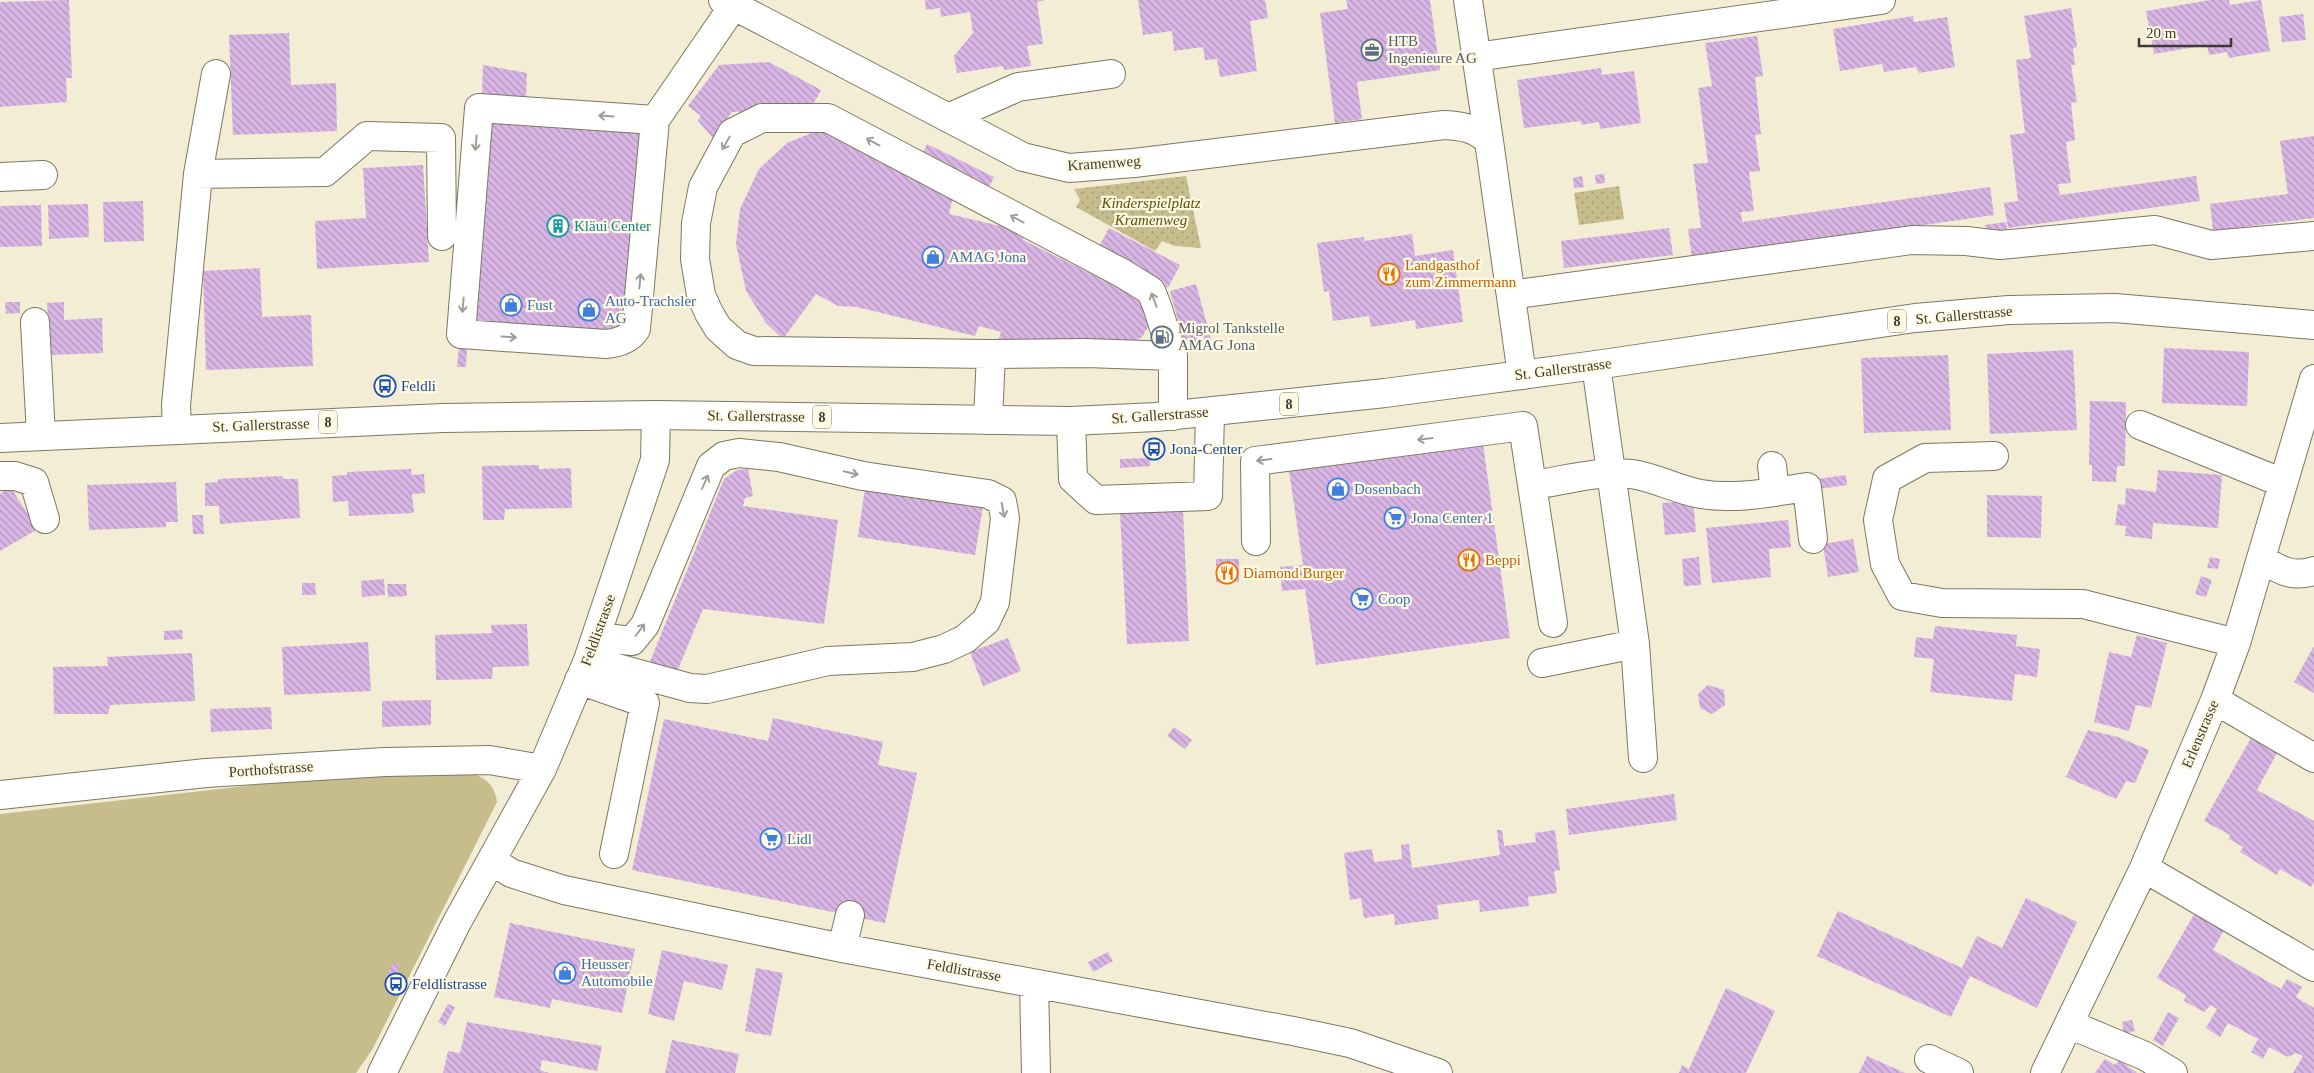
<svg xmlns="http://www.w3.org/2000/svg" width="2314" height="1073" viewBox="0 0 2314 1073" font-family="Georgia,serif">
<defs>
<pattern id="park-dots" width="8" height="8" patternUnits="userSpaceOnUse" patternTransform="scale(1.25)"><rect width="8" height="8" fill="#c6bc8c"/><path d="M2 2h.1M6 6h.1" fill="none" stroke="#a29a73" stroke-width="1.8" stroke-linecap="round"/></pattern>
<pattern id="building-back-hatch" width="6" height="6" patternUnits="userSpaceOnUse" patternTransform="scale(1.25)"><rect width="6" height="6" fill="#d9b6e5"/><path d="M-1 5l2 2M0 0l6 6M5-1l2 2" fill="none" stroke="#b195ba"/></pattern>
</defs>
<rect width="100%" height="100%" fill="#f2edd4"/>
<path fill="#c6bc8c" d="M 464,771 C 483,776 494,782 497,802 L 372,1050 L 356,1073 L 0,1073 L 0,814 L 332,776 Z"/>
<path fill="url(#park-dots)" d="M 1186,176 L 1201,248 L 1175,246 L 1162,241 L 1155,251 L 1076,207 L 1080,200 L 1074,189 Z
M 1619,186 L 1624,219 L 1579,225 L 1574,193 Z"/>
<path fill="url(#building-back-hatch)" d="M 69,0 L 72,78 L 66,78 L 67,102 L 0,107 L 0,2 Z
M 925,0 L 1045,0 L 1037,2 L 1043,44 L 1027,46 L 1031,66 L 1004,70 L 1003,66 L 957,73 L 954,56 L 973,33 L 970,12 L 941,17 L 940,8 L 926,10 Z
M 1138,0 L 1265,0 L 1268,18 L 1250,21 L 1257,71 L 1220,77 L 1217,59 L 1205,60 L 1203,47 L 1174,51 L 1172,31 L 1143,35 Z
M 1346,0 L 1430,0 L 1440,70 L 1357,82 L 1362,119 L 1335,123 L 1320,13 L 1348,9 Z
M 2210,0 L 2229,0 L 2230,5 L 2261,0 L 2270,51 L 2229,58 L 2227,52 L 2209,55 L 2207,45 L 2154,54 L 2146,11 Z
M 2071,8 L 2077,47 L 2073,48 L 2075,65 L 2071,65 L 2077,102 L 2071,103 L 2075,140 L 2066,142 L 2071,183 L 2058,184 L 2060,195 L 2196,176 L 2200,201 L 2008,228 L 2004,203 L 2018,201 L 2010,135 L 2025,133 L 2016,60 L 2031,58 L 2024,16 Z
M 2303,14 L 2306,40 L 2282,42 L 2279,17 Z
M 1913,16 L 1914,22 L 1947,17 L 1955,67 L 1919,73 L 1916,67 L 1884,72 L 1882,64 L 1840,71 L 1833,29 Z
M 289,33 L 291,85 L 336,83 L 337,131 L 233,135 L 229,35 Z
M 1757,36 L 1763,76 L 1755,77 L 1761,134 L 1755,135 L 1760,171 L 1749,172 L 1754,211 L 1741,212 L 1742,222 L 1990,187 L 1994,215 L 1692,258 L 1688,229 L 1701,228 L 1693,164 L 1708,163 L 1698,88 L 1712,86 L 1705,43 Z
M 769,62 L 821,90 L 810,110 L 732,112 L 713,138 L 698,121 L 701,116 L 688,106 L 719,65 Z
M 483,65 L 527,73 L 526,97 L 482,95 Z
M 1601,68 L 1602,75 L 1634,71 L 1641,123 L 1600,129 L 1599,122 L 1581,125 L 1581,121 L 1524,128 L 1517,80 Z
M 486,120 L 646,129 L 630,335 L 471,324 Z
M 835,127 L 954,192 L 949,214 L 1025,232 L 1023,240 L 1138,297 L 1150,311 L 1148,327 L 1142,337 L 1135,341 L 998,341 L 1001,332 L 979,326 L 975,336 L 857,307 L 838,306 L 816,294 L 783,339 L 766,323 L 746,291 L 736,244 L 740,209 L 759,169 L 787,143 L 814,132 Z
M 2314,136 L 2314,218 L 2213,231 L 2210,204 L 2288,194 L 2280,141 Z
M 927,144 L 994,177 L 985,195 L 919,161 Z
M 423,165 L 429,262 L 317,269 L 315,221 L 366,218 L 363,168 Z
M 1604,174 L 1605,183 L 1596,184 L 1595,175 Z
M 1582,176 L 1584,187 L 1574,188 L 1573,178 Z
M 143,201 L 144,241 L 104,242 L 103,202 Z
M 88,204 L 89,237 L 49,239 L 48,205 Z
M 41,205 L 42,246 L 0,247 L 0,206 Z
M 2006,222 L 2008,233 L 1987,237 L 1985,225 Z
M 1109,228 L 1180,265 L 1168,288 L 1097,250 Z
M 1669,228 L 1673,255 L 1564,268 L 1561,241 Z
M 1412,234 L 1415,256 L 1453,250 L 1463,322 L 1416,329 L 1415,320 L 1371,327 L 1369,316 L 1333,321 L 1329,291 L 1324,292 L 1317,243 L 1364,237 L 1364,241 Z
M 260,268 L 262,317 L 311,315 L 313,366 L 206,370 L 203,271 Z
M 1196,284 L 1211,339 L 1185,346 L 1170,291 Z
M 5,302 L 20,302 L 20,313 L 6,314 Z
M 64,302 L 64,320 L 102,318 L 103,353 L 50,355 L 47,303 Z
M 459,346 L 467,346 L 466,367 L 457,367 Z
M 2164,348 L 2249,352 L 2247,406 L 2162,403 Z
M 2073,350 L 2077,430 L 1990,434 L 1987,354 Z
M 1948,355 L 1951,430 L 1864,433 L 1861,358 Z
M 2090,401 L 2126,402 L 2125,466 L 2117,466 L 2116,482 L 2092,481 L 2092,465 L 2089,465 Z
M 1483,444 L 1510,638 L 1316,665 L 1305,589 L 1282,591 L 1280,567 L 1303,565 L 1289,471 Z
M 1150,458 L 1150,466 L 1120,468 L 1120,459 Z
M 539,465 L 539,469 L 571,468 L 572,508 L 505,509 L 504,520 L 483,520 L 482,466 Z
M 411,469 L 412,475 L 424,474 L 425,493 L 412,494 L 414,513 L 349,516 L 348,501 L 333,502 L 332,476 L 347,475 L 347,472 Z
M 748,469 L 753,496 L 745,498 L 743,506 L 838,520 L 824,624 L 703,609 L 674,679 L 647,669 L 724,479 L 737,470 Z
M 2158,470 L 2222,475 L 2218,528 L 2153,523 L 2152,539 L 2125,536 L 2126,526 L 2115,525 L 2118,504 L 2125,505 L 2126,488 L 2156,492 Z
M 1846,475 L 1847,485 L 1818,489 L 1817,479 Z
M 282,476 L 283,479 L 298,479 L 300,518 L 220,524 L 219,506 L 205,506 L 205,483 L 218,482 L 218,479 Z
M 176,482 L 178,522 L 166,522 L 166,527 L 89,530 L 87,485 Z
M 10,487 L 38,529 L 0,551 L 0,494 Z
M 865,488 L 983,506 L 975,555 L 858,537 Z
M 1987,495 L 2042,496 L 2041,538 L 1987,537 Z
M 1693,501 L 1696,532 L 1665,535 L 1662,503 Z
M 1183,510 L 1189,641 L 1127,644 L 1120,513 Z
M 192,515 L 203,515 L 204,534 L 193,534 Z
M 1788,520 L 1791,547 L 1769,549 L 1771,577 L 1712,583 L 1706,528 Z
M 1853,539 L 1859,572 L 1828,577 L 1823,544 Z
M 1699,557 L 1701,585 L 1684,586 L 1682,559 Z
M 2210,557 L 2220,559 L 2218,569 L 2207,568 Z
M 1216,559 L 1239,559 L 1239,582 L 1216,582 Z
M 2201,576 L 2212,580 L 2206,597 L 2195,594 Z
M 384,579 L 385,595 L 362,597 L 361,581 Z
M 302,583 L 315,583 L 316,595 L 302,595 Z
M 387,584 L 406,584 L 407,596 L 388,597 Z
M 527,624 L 529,666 L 493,667 L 492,679 L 436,680 L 435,635 L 492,633 L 491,625 Z
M 1935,626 L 2017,635 L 2016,646 L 2040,649 L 2037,677 L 2015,674 L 2012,701 L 1930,692 L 1934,659 L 1914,657 L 1916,637 L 1933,639 Z
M 182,630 L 183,639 L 164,640 L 164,631 Z
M 2137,635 L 2167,643 L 2151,708 L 2136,705 L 2129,731 L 2094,722 L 2109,652 L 2131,657 Z
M 1008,638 L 1021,671 L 983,686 L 970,652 Z
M 368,642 L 371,691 L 284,695 L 282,647 Z
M 2314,646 L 2314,693 L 2294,682 Z
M 192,653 L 195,701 L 110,705 L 108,714 L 54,714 L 53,667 L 108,666 L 107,657 Z
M 1708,685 L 1724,690 L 1725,705 L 1712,714 L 1700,708 L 1698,694 Z
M 431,700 L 431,725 L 382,727 L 382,701 Z
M 271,707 L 272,729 L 211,732 L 210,709 Z
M 773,718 L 883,742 L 878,765 L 917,773 L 885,923 L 632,870 L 664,719 L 768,741 Z
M 1174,727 L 1192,740 L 1185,749 L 1167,736 Z
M 2088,730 L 2118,737 L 2149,750 L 2135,783 L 2126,781 L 2116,799 L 2066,777 Z
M 2251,738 L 2277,753 L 2257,790 L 2314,821 L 2314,882 L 2311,887 L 2280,869 L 2277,875 L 2240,852 L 2243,847 L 2229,839 L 2230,835 L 2204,821 Z
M 1674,794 L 1677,820 L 1569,835 L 1566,809 Z
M 1497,830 L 1502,830 L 1504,846 L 1536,842 L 1535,833 L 1555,830 L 1560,870 L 1554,871 L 1557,893 L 1528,897 L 1529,906 L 1480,912 L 1479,900 L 1437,905 L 1439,919 L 1395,925 L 1394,914 L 1364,918 L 1361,898 L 1350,900 L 1344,853 L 1372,849 L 1374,862 L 1402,859 L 1401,845 L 1409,844 L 1412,868 L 1454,862 L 1500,855 Z
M 2026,898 L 2077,922 L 2037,1008 L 1970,976 L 1951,1017 L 1817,956 L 1838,911 L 1962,968 L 1977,936 L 2002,948 Z
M 2199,906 L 2228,923 L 2213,950 L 2281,989 L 2287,979 L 2302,987 L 2296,997 L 2314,1008 L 2314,1073 L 2293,1073 L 2303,1056 L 2296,1053 L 2288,1057 L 2269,1047 L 2263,1059 L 2251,1052 L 2258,1039 L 2228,1023 L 2220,1037 L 2206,1028 L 2217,1009 L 2211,1005 L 2204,1012 L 2184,1001 L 2186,995 L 2157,978 Z
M 510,923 L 635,949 L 622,1013 L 552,999 L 550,1008 L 494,997 Z
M 662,950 L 728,965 L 722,990 L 684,981 L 674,1021 L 648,1014 Z
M 1108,952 L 1113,961 L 1093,972 L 1088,962 Z
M 393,962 L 400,966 L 391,985 L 384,982 Z
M 756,968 L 783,973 L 771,1036 L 745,1031 Z
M 1726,988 L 1775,1011 L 1746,1073 L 1679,1073 L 1682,1065 L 1689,1069 Z
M 448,1004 L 455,1007 L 445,1026 L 438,1022 Z
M 2168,1012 L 2179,1018 L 2163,1046 L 2153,1040 Z
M 2132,1020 L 2135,1031 L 2124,1034 L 2122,1022 Z
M 467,1022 L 602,1046 L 597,1071 L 542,1060 L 540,1070 L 549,1073 L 443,1073 L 448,1051 L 460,1053 Z
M 672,1040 L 739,1054 L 735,1073 L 665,1073 Z
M 1867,1056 L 1905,1073 L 1859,1073 Z
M 2105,1059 L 2115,1065 L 2119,1060 L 2137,1073 L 2095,1073 Z"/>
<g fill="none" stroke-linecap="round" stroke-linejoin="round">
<g stroke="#7c7861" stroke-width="30">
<path id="minor" d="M 723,0 L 1023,157 L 1069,168 L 1134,163 L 1444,125 C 1463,126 1475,128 1489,141 L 1522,375
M 1468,0 L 1489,141
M 1476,57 L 1881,0
M 948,118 L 1018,87 L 1111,74
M 655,120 L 479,108 L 461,334 L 606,344 C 618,343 629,340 636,329 L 655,120 L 734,5
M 198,174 L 325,172 L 367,136 L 441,138 L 442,236
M 0,177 L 43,175
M 1511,295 L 1912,240 L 1966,241 L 2000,245 L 2155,230 L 2211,245 L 2314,236
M 35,322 L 41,436
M 991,354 L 1086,353 L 1173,356
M 1596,365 L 1635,644 L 1643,758
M 988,420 L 991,354 L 754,351 L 737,345 L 718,328 L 709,313 L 701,295 L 695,259 L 696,223 L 703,187 L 732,133 L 762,118 L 828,118 L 1122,273 L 1151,291 L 1157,306 L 1173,356 L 1173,416
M 1071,421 L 1073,479 L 1096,500 L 1208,496 L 1210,412
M 2140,425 L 2283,483
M 177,428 L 176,405 L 198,174 L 216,74
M 1994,456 L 1925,458 L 1887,479 L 1878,520 L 1885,564 L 1902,596 L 1942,603 L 2083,604 L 2236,643
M 1772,466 L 1775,492
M 0,476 L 15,476 L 34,482 L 45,519
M 1532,485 C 1563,481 1599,470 1631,474 C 1655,477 1677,490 1701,494 C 1736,500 1772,492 1807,487 L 1813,539
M 1256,541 L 1255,461 L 1523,426 L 1553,623
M 2261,559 C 2280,570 2292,578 2314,571
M 588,660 L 690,688 L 707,689 L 828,661 L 913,657 L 944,649 L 965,639 L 986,621 L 995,602 L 1005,518 L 1002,501 L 988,494 L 863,476 L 779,457 L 739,453 L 724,456 L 711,466 L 645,625 L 632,641 L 597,637
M 1542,663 L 1635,644
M 579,680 L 645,703 L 614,854
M 2215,700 L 2314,758
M 0,795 L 206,773 L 385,762 L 489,760 L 542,769
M 492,861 L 511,873 L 564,890 L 842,948 L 1293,1031 L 1350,1043 L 1438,1073
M 2144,868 L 2314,967
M 842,948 L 850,915
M 1034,984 L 1036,1073
M 2069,1024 L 2145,1056 L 2173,1073
M 1929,1059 L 1959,1073
M 382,1073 L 456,924 L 542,769 L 588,660 L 655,460 L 656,415
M 2045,1073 L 2144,868 L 2215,700 L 2236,643 L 2314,379"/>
</g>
<g stroke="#7c7861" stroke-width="30">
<path id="major" d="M 0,438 L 443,418 L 656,415 L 1071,421 L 1156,417 L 1385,393 L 1596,365 L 1915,318 L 2009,310 L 2115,308 L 2314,325"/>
</g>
<use href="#minor" stroke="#fff" stroke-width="28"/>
<use href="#major" stroke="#fff" stroke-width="28"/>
</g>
<defs><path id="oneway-shaft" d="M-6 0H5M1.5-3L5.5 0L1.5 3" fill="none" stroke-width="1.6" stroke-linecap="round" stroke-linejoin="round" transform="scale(1.25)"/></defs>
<g stroke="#9e9e98">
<use href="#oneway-shaft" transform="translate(606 116) rotate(-176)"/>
<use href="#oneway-shaft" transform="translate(873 142) rotate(-152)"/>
<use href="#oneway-shaft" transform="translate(476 143) rotate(95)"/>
<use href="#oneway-shaft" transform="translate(726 143) rotate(120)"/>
<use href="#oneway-shaft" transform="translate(1017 219) rotate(-152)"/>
<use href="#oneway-shaft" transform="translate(640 281) rotate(-85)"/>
<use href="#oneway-shaft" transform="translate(1154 300) rotate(-111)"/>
<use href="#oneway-shaft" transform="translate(463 305) rotate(95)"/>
<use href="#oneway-shaft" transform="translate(509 337) rotate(4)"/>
<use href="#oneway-shaft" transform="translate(1425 439) rotate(173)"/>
<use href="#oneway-shaft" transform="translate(1264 460) rotate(173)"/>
<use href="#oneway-shaft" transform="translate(851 473) rotate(13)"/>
<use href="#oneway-shaft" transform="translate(705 482) rotate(-66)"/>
<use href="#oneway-shaft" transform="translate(1003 510) rotate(79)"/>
<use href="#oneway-shaft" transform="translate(640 630) rotate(-53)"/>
</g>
<defs>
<g id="office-ring" transform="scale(1.125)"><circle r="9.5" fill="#fffae1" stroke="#5c6f8a" stroke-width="1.5"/><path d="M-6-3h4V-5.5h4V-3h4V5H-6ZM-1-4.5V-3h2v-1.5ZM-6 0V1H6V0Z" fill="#5c6f8a"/></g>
<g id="building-ring" transform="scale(1.125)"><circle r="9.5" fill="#fffae1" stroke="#0f9aa8" stroke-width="1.5"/><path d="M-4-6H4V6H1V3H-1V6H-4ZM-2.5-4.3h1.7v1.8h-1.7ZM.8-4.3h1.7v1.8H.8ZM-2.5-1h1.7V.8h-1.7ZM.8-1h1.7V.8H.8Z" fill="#0f9aa8"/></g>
<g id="shop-ring" transform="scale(1.125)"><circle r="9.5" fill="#fffae1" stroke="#3f7fe0" stroke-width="1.5"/><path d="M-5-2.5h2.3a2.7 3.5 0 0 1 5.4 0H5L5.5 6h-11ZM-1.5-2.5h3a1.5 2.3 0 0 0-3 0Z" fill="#3f7fe0"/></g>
<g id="restaurant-ring" transform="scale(1.125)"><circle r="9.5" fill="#fffae1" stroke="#e8710a" stroke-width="1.5"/><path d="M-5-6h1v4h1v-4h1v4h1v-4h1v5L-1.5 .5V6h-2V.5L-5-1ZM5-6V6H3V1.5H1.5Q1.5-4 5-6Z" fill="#e8710a"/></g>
<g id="fuel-ring" transform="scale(1.125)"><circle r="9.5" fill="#fffae1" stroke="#5c6f8a" stroke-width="1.5"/><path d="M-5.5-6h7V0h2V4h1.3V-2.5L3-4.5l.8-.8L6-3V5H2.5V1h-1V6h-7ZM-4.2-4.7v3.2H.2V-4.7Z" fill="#5c6f8a"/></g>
<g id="bus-ring" transform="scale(1.125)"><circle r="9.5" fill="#fffae1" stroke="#1a4fb4" stroke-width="1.5"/><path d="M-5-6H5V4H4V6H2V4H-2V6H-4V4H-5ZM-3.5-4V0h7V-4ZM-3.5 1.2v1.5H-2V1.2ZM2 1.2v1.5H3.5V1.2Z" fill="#1a4fb4"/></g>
<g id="supermarket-ring" transform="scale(1.125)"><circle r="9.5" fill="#fffae1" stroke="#3f7fe0" stroke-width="1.5"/><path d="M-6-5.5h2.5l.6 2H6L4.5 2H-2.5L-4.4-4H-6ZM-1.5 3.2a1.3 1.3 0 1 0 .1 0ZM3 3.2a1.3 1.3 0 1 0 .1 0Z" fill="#3f7fe0"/></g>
</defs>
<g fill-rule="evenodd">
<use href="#office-ring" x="1372" y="50"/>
<use href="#building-ring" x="558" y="226"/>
<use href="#shop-ring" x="933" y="257"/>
<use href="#restaurant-ring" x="1389" y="274"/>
<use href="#shop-ring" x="511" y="305"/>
<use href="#shop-ring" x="589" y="310"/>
<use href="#fuel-ring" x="1162" y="337"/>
<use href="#bus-ring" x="385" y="386"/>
<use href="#bus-ring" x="1154" y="449"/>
<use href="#shop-ring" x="1338" y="489"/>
<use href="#supermarket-ring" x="1395" y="518"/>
<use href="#restaurant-ring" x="1469" y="560"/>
<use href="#restaurant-ring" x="1227" y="573"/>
<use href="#supermarket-ring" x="1362" y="599"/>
<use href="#supermarket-ring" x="771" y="839"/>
<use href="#shop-ring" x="565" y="973"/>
<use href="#bus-ring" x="396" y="984"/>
</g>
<g text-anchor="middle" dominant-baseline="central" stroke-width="4.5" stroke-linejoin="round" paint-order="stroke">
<g fill="#fffae1" stroke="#787566" stroke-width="1">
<rect x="1888" y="309.5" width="18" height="23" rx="4"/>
<rect x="1280" y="392.5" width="18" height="23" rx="4"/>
<rect x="813" y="405.5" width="18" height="23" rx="4"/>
<rect x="319" y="410.5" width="18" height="23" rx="4"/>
</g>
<g font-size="14" font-weight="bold" fill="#3e3c32">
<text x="1897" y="321">8</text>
<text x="1289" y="404">8</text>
<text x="822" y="417">8</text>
<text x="328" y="422">8</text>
</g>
<g font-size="15" fill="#4e5e75" stroke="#fffae1" text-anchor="start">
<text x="1388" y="41">HTB<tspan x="1388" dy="17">Ingenieure AG</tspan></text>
<text x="1178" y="328">Migrol Tankstelle<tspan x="1178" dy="17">AMAG Jona</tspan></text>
</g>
<g font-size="15" fill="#3e3c32" stroke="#fffae1">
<text transform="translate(1104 163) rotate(-4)">Kramenweg</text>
<text transform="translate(1964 315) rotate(-5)">St. Gallerstrasse</text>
<text transform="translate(1563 369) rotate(-7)">St. Gallerstrasse</text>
<text transform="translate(1160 415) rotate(-4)">St. Gallerstrasse</text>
<text transform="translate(756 416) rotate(1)">St. Gallerstrasse</text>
<text transform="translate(261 425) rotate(-2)">St. Gallerstrasse</text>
<text transform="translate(598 630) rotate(-70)">Feldlistrasse</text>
<text transform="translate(2200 734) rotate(-67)">Erlenstrasse</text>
<text transform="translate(271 769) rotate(-4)">Porthofstrasse</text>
<text transform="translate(964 970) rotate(10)">Feldlistrasse</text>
</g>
<g font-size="15" font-style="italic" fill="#5c4f08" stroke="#fffae1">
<text x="1151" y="203">Kinderspielplatz<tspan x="1151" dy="17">Kramenweg</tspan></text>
</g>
<g font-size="15" fill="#0d838f" stroke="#fffae1" text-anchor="start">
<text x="574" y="226">Kläui Center</text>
</g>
<g font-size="15" fill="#366cbe" stroke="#fffae1" text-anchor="start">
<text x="949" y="257">AMAG Jona</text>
<text x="605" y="301">Auto-Trachsler<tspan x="605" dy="17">AG</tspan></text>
<text x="527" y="305">Fust</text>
<text x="1354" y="489">Dosenbach</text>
<text x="1411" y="518">Jona Center 1</text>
<text x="1378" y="599">Coop</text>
<text x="787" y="839">Lidl</text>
<text x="581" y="964">Heusser<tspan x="581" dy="17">Automobile</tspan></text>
</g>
<g font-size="15" fill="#c56008" stroke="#fffae1" text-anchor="start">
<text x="1405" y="265">Landgasthof<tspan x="1405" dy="17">zum Zimmermann</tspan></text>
<text x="1485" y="560">Beppi</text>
<text x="1243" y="573">Diamond Burger</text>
</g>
<g font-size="15" fill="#164399" stroke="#fffae1" text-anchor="start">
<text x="401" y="386">Feldli</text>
<text x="1170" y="449">Jona-Center</text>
<text x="412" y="984">Feldlistrasse</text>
</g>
</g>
<path d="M2139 38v8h92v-8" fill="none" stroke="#3e3c32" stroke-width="2.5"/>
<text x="2146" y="38" font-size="15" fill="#3e3c32" stroke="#fffae1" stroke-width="4" paint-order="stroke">20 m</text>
</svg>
